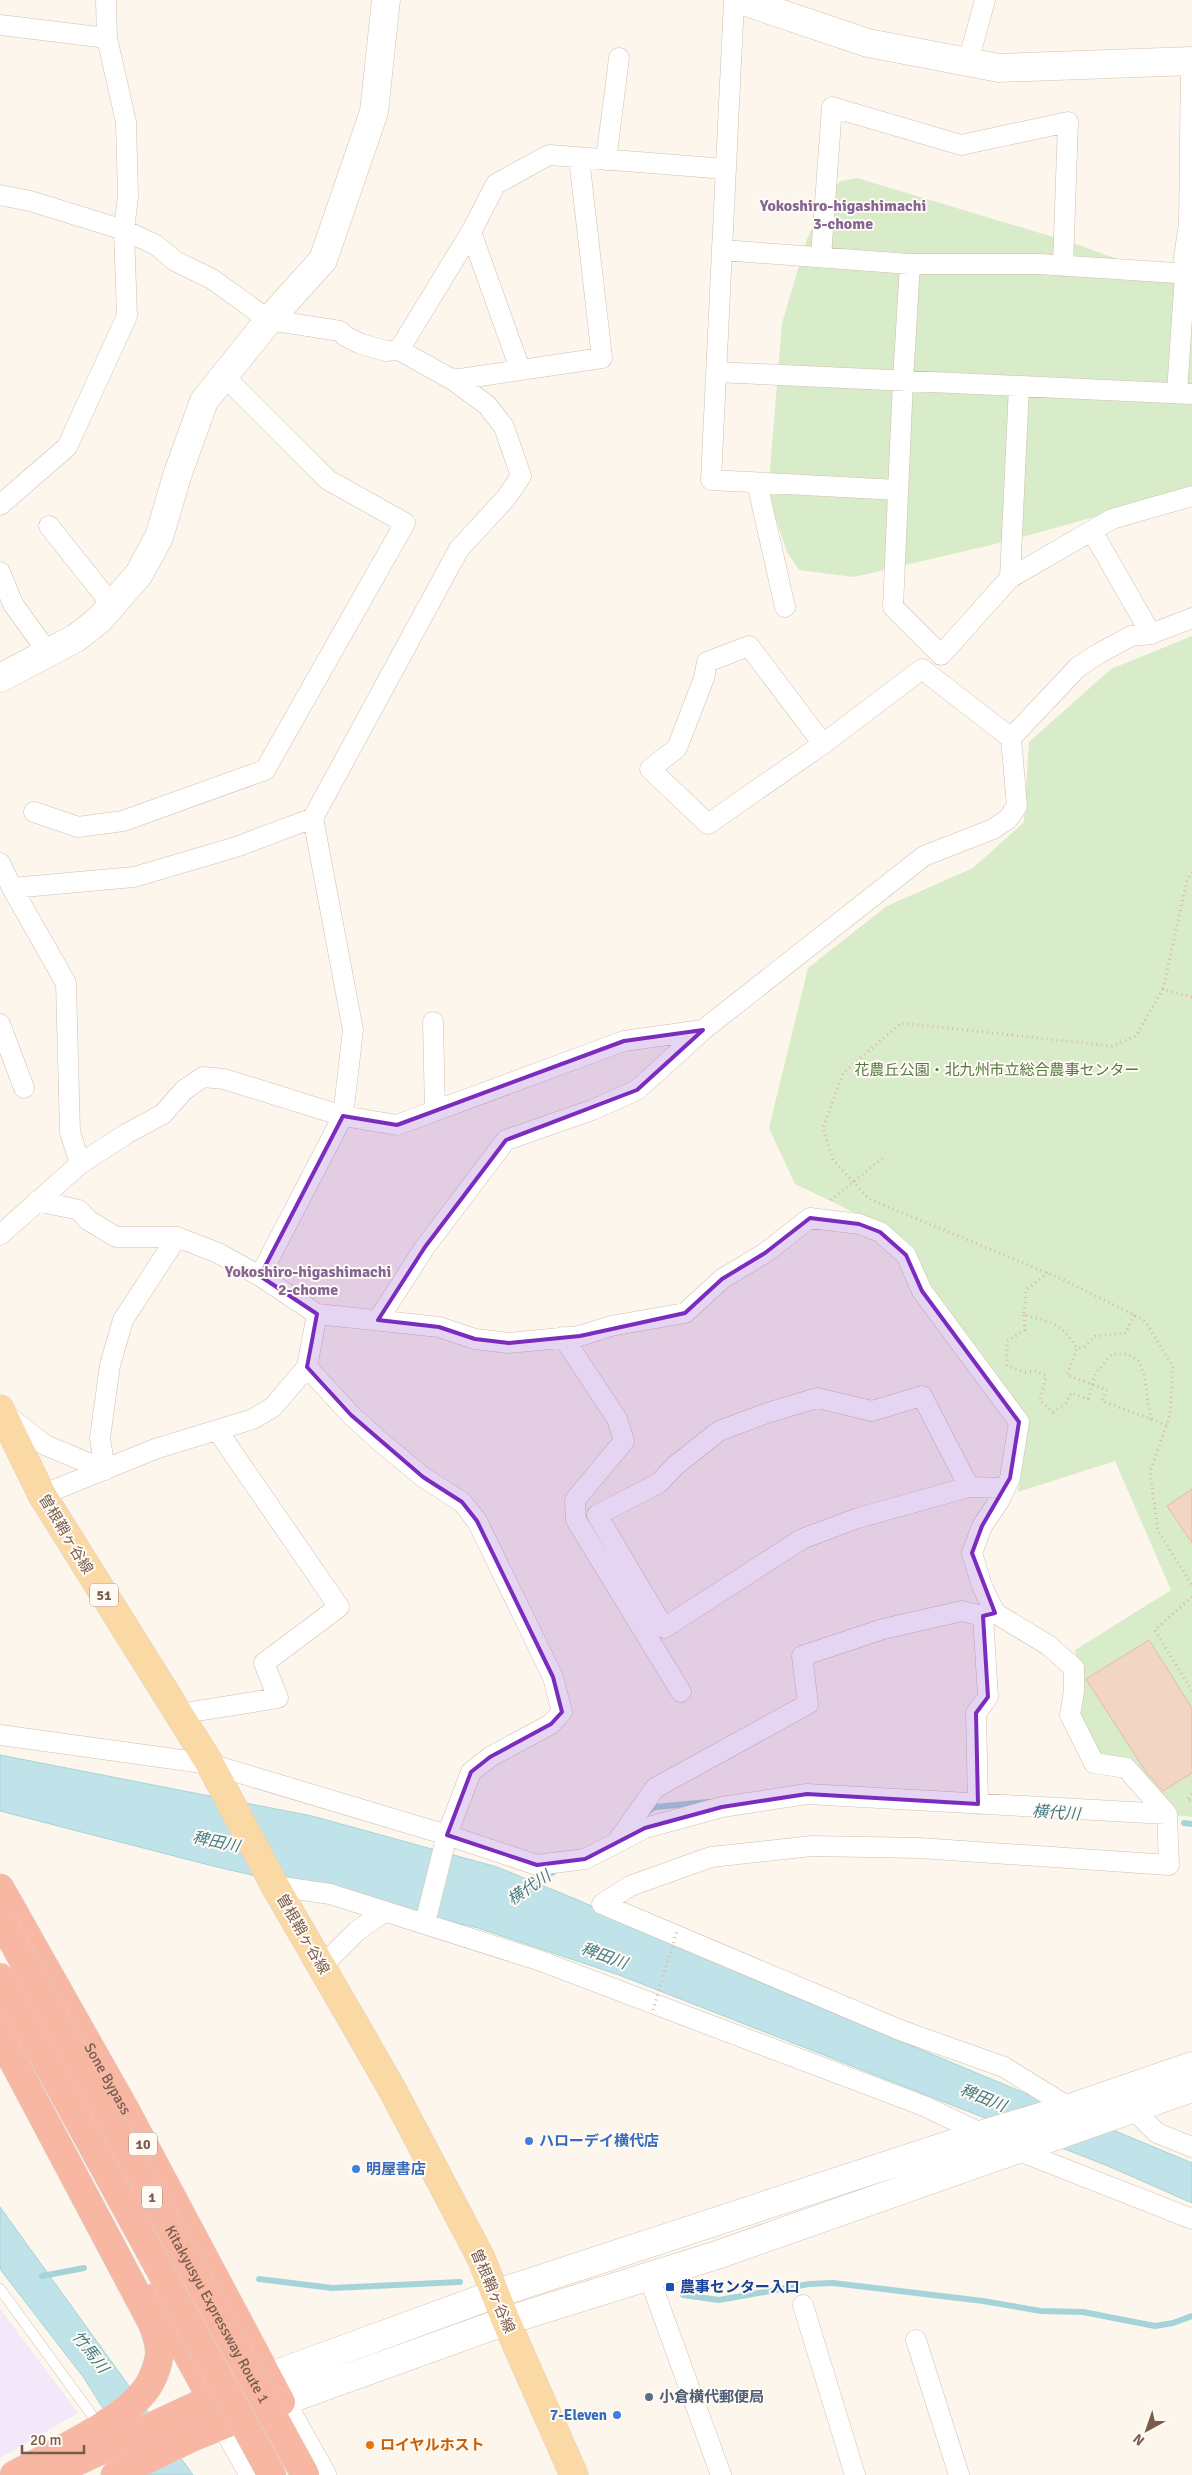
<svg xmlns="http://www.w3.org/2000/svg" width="1192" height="2475" viewBox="0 0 1192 2475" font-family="Signika,'Noto Sans JP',sans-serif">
<rect width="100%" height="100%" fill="#fdf6ec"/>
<path fill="#f3e8fa" d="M 0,2309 L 78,2413 L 0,2458 Z"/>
<path fill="#d8ecc9" d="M 857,178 L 1073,243 L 1192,286 L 1192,490 L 1008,541 L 854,577 L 799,570 L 787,552 L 768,495 L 782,323 L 807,239 L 829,191 L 841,181 Z
M 1192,636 L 1192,1817 L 1174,1815 L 1100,1759 L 1076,1716 L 1080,1695 L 1075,1650 L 1171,1590 L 1115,1461 L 1018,1492 L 1027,1426 L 876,1223 L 795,1184 L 769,1128 L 808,968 L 887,906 L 973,868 L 1024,822 L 1029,742 L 1111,669 Z"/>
<path fill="#bfe3e8" stroke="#a5d3da" d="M 0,1755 L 312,1816 L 497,1867 L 578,1900 L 771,1987 L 1192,2163 L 1192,2203 L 1108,2166 L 619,1975 L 478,1928 L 213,1866 L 0,1811 Z
M 0,2207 L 173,2447 L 193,2475 L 145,2475 L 84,2378 L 0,2269 Z"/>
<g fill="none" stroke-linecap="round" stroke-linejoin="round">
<path stroke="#a5d3da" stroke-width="6" d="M 647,1812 L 655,1807 L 708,1802
M 1184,1823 L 1192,1824
M 528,1888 L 555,1871
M 42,2276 L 84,2268
M 259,2279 L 332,2288 L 460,2282
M 683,2295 L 719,2300 L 809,2284 L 833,2283 L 983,2301 L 1041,2311 L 1083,2312 L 1155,2326 L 1173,2323 L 1192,2316"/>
</g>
<path fill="#f3d5c3" stroke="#e6bba3" d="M 1192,1489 L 1192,1543 L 1167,1506 Z
M 1149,1640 L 1192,1708 L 1192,1773 L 1163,1791 L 1146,1772 L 1086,1679 Z"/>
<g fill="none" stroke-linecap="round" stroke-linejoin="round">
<g stroke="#d1beb0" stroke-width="11">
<path id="lane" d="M 0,2289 L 89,2411 L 98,2426"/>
</g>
<g stroke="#d1beb0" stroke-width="21">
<path id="street" d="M 734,0 L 711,480 L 898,490
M 0,25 L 107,38
M 968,62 L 985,0
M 606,160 L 619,58
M 0,195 L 30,201 L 124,230 L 156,245 L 175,261 L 212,279 L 269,320 L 340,331 L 345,336 L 361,344 L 386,351 L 399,350 L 453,380 L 487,405 L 504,427 L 521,476 L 506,498 L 459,549 L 313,818 L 236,847 L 134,877 L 12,888 L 0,863
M 471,232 L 520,369
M 722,250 L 910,264 L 1039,264 L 1192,274
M 821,257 L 832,107 L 961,145 L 1068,122 L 1063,266
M 910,264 L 903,380 L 893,607 L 941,655 L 1010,578
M 399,350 L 471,232 L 496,184 L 545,157 L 550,155 L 726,169
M 716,372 L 1192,394
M 453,380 L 602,358 L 579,158
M 1019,386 L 1010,578 L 1112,519 L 1192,496
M 1177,393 L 1185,274 L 1184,257 L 1189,224 L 1191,61
M 757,483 L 785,607
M 0,505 L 67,447 L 127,316 L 124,230 L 128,196 L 126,122 L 107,38 L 106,0
M 49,526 L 112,605
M 1092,531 L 1151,634
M 0,572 L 13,604 L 49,654
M 823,744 L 708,824 L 650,769 L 677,748 L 704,678 L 707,662 L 749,646 L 823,744 L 922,669 L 1011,738
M 34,812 L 78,827 L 123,821 L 265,770 L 405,523 L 328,480 L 224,376
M 12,888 L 66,983 L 70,1132 L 80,1164
M 433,1022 L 435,1111
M 0,1024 L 24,1088
M 37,1201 L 79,1210 L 88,1220 L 116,1237 L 177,1237 L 218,1253 L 260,1276 L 317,1314 L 439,1327 L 475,1339 L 509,1343 L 580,1336 L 611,1326 L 685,1313 L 722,1279 L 765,1253 L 810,1218 L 859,1224 L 880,1232 L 906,1255 L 922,1291 L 1019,1422 L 1010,1478 L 999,1501 L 982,1526 L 972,1553 L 982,1586 L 995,1613 L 1048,1645 L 1074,1668 L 1074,1691 L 1070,1715 L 1094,1763 L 1126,1768 L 1167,1814
M 0,1235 L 80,1164 L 126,1134 L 163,1114 L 184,1090 L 203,1077 L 224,1079 L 343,1116 L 397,1125 L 624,1041 L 703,1030
M 260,1276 L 343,1116 L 353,1030 L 313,818
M 378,1320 L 425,1247 L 506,1140 L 592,1110 L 637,1090 L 703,1030 L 924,856 L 993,829 L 1008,819 L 1017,806 L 1011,738 L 1078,667 L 1098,654 L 1131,636 L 1151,634 L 1192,618
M 563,1337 L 617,1419 L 624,1441 L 575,1500 L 576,1520 L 681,1692
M 307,1367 L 351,1415 L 382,1443 L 423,1477 L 462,1502 L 477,1521 L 553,1677 L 562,1712 L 551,1724 L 490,1757 L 471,1772 L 447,1835 L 425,1923
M 5,1414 L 45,1445 L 105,1470
M 105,1470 L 100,1438 L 110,1365 L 123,1320 L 177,1237
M 969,1487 L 858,1518 L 802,1539 L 664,1628 L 597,1515 L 659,1483 L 676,1465 L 719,1431 L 767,1413 L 817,1398 L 872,1411 L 922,1396 L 969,1487 L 1005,1488
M 42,1495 L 155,1449 L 253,1419 L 273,1407 L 307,1367 L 317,1314
M 178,1714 L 278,1698 L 264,1663 L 339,1607 L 217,1430
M 0,1735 L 210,1764 L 447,1835 L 537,1865 L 585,1859 L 645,1828 L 722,1807 L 807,1794 L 1167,1814 L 1169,1865 L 919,1848 L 812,1846 L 711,1857 L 630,1886 L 602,1904 L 900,2030 L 1004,2067 L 1070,2108
M 978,1804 L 976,1713 L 988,1697 L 983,1616 L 995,1613
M 619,1839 L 655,1788 L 808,1704 L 802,1656 L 883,1629 L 962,1611 L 983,1616
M 275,1886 L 330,1894 L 538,1960 L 924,2106 L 1014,2149 L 1192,2219
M 322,1966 L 357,1931 L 385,1911
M 1133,2109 L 1157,2133 L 1192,2147
M 649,2277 L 721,2475
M 803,2305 L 855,2475
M 916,2340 L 959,2475"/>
</g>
<g stroke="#d6c0b0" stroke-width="29">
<path id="secondary" d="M 740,0 L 868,43 L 999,68 L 1192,61
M 0,678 L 76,638 L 99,620 L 139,574 L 159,537 L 178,473 L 204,401 L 269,320 L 323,260 L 374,112 L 386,0
M 268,2377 L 495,2294 L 967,2139 L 1070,2108 L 1192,2066
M 225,2423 L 254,2475
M 322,2475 L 281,2402 L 506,2321 L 717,2255 L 1192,2088"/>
</g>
<g stroke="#dad1cd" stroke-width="29">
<path id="primary" d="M 0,1409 L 42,1495 L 210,1764 L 275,1886 L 392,2089 L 481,2258 L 506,2321 L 574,2475"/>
</g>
<g stroke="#dad1cd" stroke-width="29">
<g id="highway">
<path id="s1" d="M 0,1888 L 126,2111 L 281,2402 L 193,2437 L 115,2475"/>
<path d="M 0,2010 L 22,2050"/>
<path d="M 0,2036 L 152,2323 C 156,2334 161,2345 159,2357 C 157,2370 150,2386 141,2395 C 115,2425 50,2455 14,2475"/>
<path d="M 95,2118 L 172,2264"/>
<path d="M 156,2297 L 225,2423"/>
<path d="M 48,2475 L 228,2391"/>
</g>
</g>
<path stroke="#d9b8a5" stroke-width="3" stroke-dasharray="1 4" stroke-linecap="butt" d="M 1163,989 L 1187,880 L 1192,872
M 1192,997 L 1163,989 L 1136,1036 L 1112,1046 L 901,1023 L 843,1073 L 823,1128 L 833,1160 L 869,1199 L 1062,1279 L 1144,1320 L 1173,1366 L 1170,1415 L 1150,1472 L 1158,1531 L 1192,1585
M 831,1200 L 885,1156
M 1048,1273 L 1026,1290 L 1024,1315 C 1052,1322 1060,1323 1077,1348
M 1024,1315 L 1025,1330 L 1007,1341 L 1007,1366 L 1025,1372 L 1036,1371 L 1046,1376 L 1040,1401 L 1053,1412 L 1066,1403 L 1071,1393 L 1088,1399 L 1095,1374 L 1112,1354 L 1126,1354 L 1138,1360 L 1144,1374 L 1151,1420
M 1134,1315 L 1126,1333 L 1095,1336 L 1084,1347 L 1077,1348 L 1067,1375 L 1107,1390 L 1102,1401 L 1167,1425
M 1192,1597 L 1155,1630 L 1192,1691
M 1192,1794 L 1187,1800 L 1192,1801"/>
<use href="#lane" stroke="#fff" stroke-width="10"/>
<use href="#street" stroke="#fff" stroke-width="20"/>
<use href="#secondary" stroke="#fff" stroke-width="28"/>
<use href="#primary" stroke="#fbd9a5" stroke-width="28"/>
<use href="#highway" stroke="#f7b7a3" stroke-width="28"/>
<g stroke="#dad1cd" stroke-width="29" stroke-linecap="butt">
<g id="highway-bridge">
<path id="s2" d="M 0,1918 L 305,2475"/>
<path d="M 0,1977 L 272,2475"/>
</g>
</g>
<path stroke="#d9b8a5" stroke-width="3" stroke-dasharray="1 4" stroke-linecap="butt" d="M 653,2010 L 677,1931"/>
<use href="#highway-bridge" stroke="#f7b7a3" stroke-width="28"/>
</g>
<path fill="#7b2cbf" fill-opacity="0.2" stroke="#7b2cbf" stroke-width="4" stroke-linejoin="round" d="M 703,1030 L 637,1090 L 506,1140 L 425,1247 L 378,1320 L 439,1327 L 475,1339 L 509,1343 L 580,1336 L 685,1313 L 722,1279 L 765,1253 L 810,1218 L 859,1224 L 880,1232 L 906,1255 L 922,1291 L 1019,1422 L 1010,1478 L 982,1526 L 972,1553 L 995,1613 L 983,1616 L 988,1697 L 976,1713 L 978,1804 L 807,1794 L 722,1807 L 645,1828 L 585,1859 L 537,1865 L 447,1835 L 471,1772 L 490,1757 L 551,1724 L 562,1712 L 553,1677 L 477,1521 L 462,1502 L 423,1477 L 351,1415 L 307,1367 L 317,1314 L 260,1276 L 343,1116 L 397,1125 L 624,1041 Z"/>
<g fill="#3f7fe0" stroke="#fffaf3" stroke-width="2">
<circle cx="529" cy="2141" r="5"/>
<circle cx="356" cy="2169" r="5"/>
<circle cx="617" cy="2415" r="5"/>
</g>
<rect fill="#1a4fb4" stroke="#fffaf3" stroke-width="2" x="665" y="2282" width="10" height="10" rx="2.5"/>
<circle fill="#5c6f8a" stroke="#fffaf3" stroke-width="2" cx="649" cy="2397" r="5"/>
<circle fill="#e8710a" stroke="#fffaf3" stroke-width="2" cx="370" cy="2445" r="5"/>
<g text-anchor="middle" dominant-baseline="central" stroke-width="4" stroke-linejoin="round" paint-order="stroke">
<g fill="#fffaf3" stroke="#a28b7f" stroke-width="1">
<rect x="90" y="1583.5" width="28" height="23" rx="4"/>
<rect x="129" y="2132.5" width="28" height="23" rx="4"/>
<rect x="142" y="2185.5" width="20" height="23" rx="4"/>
</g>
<g font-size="14" font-weight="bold" fill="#7a5c4d">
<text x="104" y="1595">51</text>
<text x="143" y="2144">10</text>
<text x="152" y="2197">1</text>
</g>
<g font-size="15" fill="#537a41" stroke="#fffaf3">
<text x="997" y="1070">花農丘公園・北九州市立総合農事センター</text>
</g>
<g font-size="15" fill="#7a5c4d" stroke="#fffaf3">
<text transform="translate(66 1534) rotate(59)">曽根鞘ヶ谷線</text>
<text transform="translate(303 1934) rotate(60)">曽根鞘ヶ谷線</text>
<text stroke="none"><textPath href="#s1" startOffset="219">Sone Bypass</textPath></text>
<text transform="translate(493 2291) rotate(67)">曽根鞘ヶ谷線</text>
<text stroke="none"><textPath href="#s2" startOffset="452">Kitakyusyu Expressway Route 1</textPath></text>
</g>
<g font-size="15" font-weight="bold" fill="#366cbe" stroke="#fffaf3" text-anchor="start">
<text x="539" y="2141">ハローデイ横代店</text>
<text x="366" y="2169">明屋書店</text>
<text x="607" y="2415" text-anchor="end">7-Eleven</text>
</g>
<g font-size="15" font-weight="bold" fill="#164399" stroke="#fffaf3" text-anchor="start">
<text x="680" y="2287">農事センター入口</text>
</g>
<g font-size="15" font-weight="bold" fill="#4e5e75" stroke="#fffaf3" text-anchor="start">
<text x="659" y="2397">小倉横代郵便局</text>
</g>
<g font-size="15" font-weight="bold" fill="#c56008" stroke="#fffaf3" text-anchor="start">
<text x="380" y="2445">ロイヤルホスト</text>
</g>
<g font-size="16" font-weight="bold" fill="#846695" stroke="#fffaf3">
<text x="843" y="206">Yokoshiro-higashimachi<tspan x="843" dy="18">3-chome</tspan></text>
<text x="308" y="1272">Yokoshiro-higashimachi<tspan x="308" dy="18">2-chome</tspan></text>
</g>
<g font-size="16" font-style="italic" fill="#437c86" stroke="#fffaf3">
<text transform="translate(1056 1813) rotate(4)">横代川</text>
<text transform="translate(216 1842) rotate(12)">稗田川</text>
<text transform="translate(529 1888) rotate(-34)">横代川</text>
<text transform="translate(604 1956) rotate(20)">稗田川</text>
<text transform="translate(983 2098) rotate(22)">稗田川</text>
<text transform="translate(90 2352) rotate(52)">竹馬川</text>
</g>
</g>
<g transform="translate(1147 2430) rotate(220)" stroke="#fffaf3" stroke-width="4" paint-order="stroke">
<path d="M0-4L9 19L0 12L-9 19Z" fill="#7a5c4d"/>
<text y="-8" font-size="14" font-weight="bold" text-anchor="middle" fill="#7a5c4d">N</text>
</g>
<path d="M22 2445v8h62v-8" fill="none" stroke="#7a5c4d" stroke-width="2.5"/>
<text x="30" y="2445" font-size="15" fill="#7a5c4d" stroke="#fffaf3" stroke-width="4" paint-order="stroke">20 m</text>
</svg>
